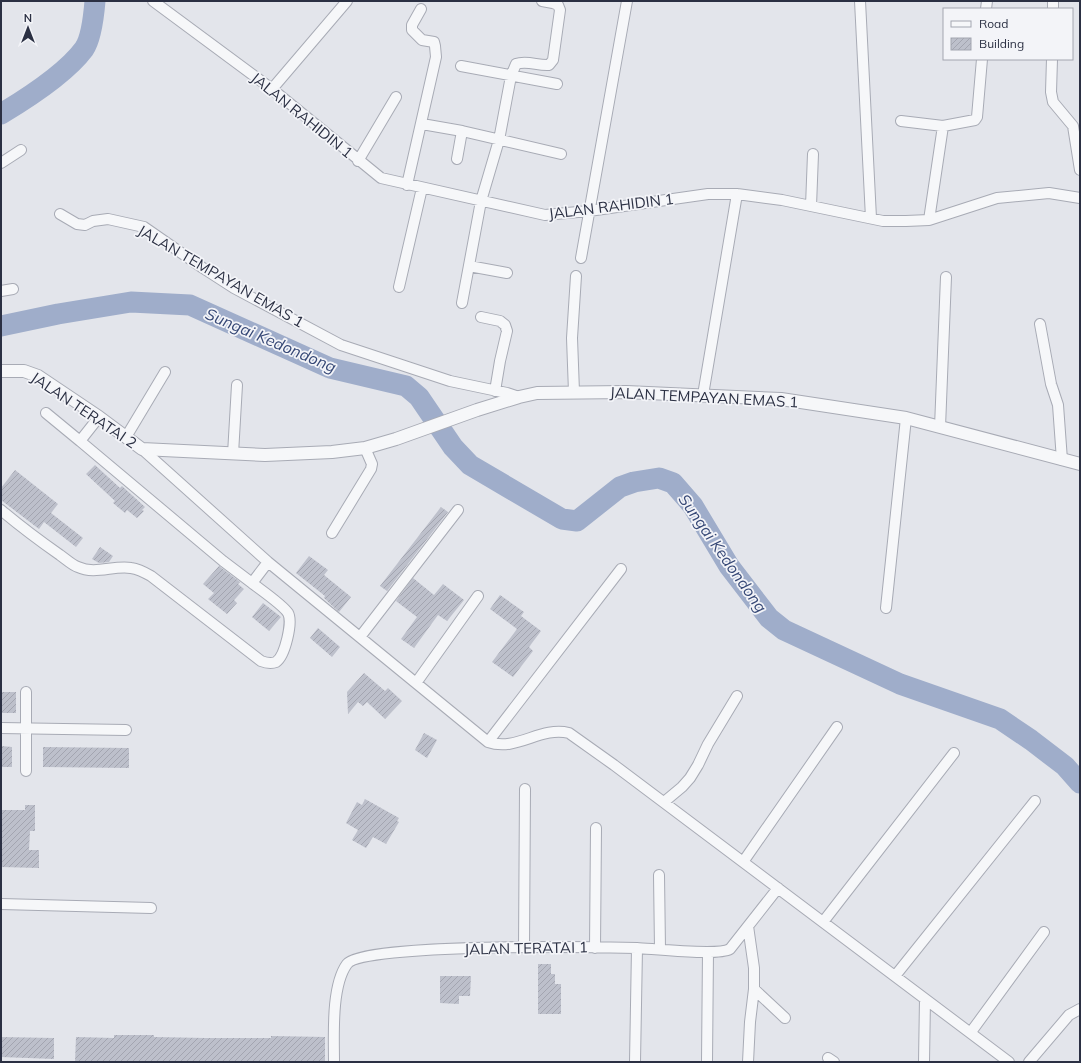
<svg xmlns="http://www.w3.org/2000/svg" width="1081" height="1063" viewBox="0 0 1081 1063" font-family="Mulish,sans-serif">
<defs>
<pattern id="building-hatch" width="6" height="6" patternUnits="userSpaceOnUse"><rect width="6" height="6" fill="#bdc0cb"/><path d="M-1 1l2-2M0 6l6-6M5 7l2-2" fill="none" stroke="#a3a5b0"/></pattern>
</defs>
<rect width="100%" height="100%" fill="#e3e5eb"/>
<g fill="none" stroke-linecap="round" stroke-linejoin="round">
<path stroke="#9fadca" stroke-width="21" d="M 1,114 C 26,99 67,72 84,49 C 91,39 94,13 95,1
M 1,326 L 58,314 L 131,302 L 190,305 L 330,368 L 406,386 L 419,397 L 453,447 L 470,465 L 562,519 L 577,521 L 620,487 L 634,482 L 659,478 L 673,483 L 693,506 L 729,566 L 769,618 L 784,630 L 900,684 L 1000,719 L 1031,740 L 1065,766 L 1080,783"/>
</g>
<path fill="url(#building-hatch)" d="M 95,465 L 120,488 L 122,486 L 145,507 L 142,510 L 144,511 L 137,518 L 127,510 L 125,513 L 113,503 L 115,501 L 86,474 Z
M 15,470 L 58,504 L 51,513 L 83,538 L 76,547 L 44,522 L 39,529 L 1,500 L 1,488 Z
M 441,507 L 448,512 L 387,591 L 380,586 Z
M 100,547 L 113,556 L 109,562 L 99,563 L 92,559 Z
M 309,556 L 328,570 L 324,575 L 351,597 L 339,612 L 324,598 L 325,596 L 296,573 Z
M 219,566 L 240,582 L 238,584 L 244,589 L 234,600 L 237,603 L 227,614 L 208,599 L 214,593 L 203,584 Z
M 413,578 L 434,595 L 443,584 L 464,600 L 447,621 L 438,615 L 414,648 L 401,639 L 417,617 L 396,601 Z
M 500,595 L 524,612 L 521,616 L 541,631 L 529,647 L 533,651 L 513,677 L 492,662 L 517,629 L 490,609 Z
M 263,603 L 281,617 L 269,631 L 252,617 Z
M 318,628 L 340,647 L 332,657 L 310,638 Z
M 364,673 L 385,691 L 388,688 L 402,701 L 385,719 L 367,702 L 363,706 L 358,702 L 348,714 L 347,692 Z
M 1,692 L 16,692 L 16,713 L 1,713 Z
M 424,733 L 437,740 L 427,758 L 415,750 Z
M 1,746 L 12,747 L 12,767 L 1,767 Z
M 43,747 L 129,748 L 129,768 L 43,767 Z
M 365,799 L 399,818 L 397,821 L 399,822 L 386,844 L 373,837 L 366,848 L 352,840 L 358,830 L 346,823 L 357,802 L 362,805 Z
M 25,805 L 35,805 L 35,831 L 30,831 L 29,850 L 39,850 L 39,868 L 1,867 L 1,810 L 25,810 Z
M 538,964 L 551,964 L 551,974 L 555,974 L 555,984 L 561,984 L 561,1014 L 538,1014 Z
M 440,976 L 471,976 L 470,996 L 459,996 L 459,1004 L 440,1003 Z
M 114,1035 L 154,1035 L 154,1037 L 205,1038 L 271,1038 L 271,1036 L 325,1037 L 325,1062 L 75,1062 L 76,1037 L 114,1038 Z
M 1,1037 L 54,1038 L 54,1059 L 1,1057 Z"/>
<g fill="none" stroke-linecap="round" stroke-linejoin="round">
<g stroke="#a8abb5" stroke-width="12">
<path id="minor" d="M 153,1 L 272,89 L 381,178 L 545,215 L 589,211 L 708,194 L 737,194 L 782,200 L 883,221 L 906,221 L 929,220 L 997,198 L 1049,193 L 1080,198
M 860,1 L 871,218
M 986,9 L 987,1
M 1053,9 L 1053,1
M 1052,59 L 1051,92 L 1053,102 L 1073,126 L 1080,170
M 461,66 L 557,84
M 272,89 L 347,1
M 901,121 L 943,126
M 422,124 L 462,131 L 561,154
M 457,159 L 462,131
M 358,161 L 396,97
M 1,163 L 21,150
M 407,185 L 436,57 L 435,46 L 434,42 L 422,40 L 412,30 L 412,25 L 421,9
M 811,206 L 813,154
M 60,214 L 77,224 L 85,225 L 93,221 L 108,219 L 144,227 L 203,268 L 234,288 L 341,345 L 450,381 L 507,393 L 519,397
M 929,220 L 943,126 L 975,120 L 977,117 L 982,59
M 581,258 L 627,1
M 469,266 L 507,273
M 399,287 L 422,188
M 1,291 L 13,289
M 462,303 L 481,201 L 499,140 L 511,76 L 516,64 C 527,60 538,66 549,65 L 553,60 L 560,10 L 558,5 L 553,3 L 542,1
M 481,317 L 500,321 L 505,325 L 507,331 L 500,361 L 495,391
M 1040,324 L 1051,384 L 1058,405 L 1062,460
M 574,392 L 572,338 L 576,276
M 703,395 L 737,194
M 46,413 L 80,441
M 99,417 L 80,441 L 223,561 L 252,583
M 940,427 L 946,277
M 126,437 L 165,372
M 142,449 L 268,562 L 488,742 C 517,752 540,726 569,733 L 614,765 L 1009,1062
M 233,454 L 237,385
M 1,510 C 20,526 40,541 60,555 C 66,559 72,565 78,567 C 95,575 114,565 131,568 C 138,569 144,572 151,576 L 261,661 C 266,663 271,664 276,662 C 285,656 293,622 288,613 C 283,605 261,590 252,583 L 268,562
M 332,533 L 371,469 L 372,464 L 365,448
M 886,608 L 906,418
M 360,637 L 458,510
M 416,683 L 478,596
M 26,692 L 26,771
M 1,728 L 126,730
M 488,742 L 621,569
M 664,802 L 682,787 L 690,778 L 698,765 L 708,744 L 737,696
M 743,862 L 837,727
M 659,875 L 660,949
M 1,904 L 151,908
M 823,922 L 954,753
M 524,947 L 525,789
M 595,948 L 596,828
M 895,976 L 1035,801
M 754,989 L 785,1018
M 971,1032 L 1044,932
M 828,1058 L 834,1062
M 334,1062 C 334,1036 331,986 347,964 C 362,943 600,947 637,948 C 655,949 718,956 730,949 L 778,888
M 635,1062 L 637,948
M 707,1062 L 708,952
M 748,1062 L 750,1022 L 754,989 L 754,968 L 748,926
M 924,1062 L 925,999
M 1029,1062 L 1069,1015 L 1080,1009"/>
</g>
<g stroke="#a8abb5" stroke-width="14">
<path id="tertiary" d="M 1,371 L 24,371 L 38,376 L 99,417 L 142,449 L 265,455 L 332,452 L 365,448 L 396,439 L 477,410 L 519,397 L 537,393 L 626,392 L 781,399 L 906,418 L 1080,464"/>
</g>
<use href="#minor" stroke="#f6f7f9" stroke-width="10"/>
<use href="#tertiary" stroke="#f6f7f9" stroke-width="12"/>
</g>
<g text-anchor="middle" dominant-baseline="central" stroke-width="3.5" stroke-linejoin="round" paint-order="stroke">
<g font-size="15" fill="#2b3043" stroke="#f3f4f8">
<text transform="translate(302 115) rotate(39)">JALAN RAHIDIN 1</text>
<text transform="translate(611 206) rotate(-7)">JALAN RAHIDIN 1</text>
<text transform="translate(221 276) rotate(30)">JALAN TEMPAYAN EMAS 1</text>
<text transform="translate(704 397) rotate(3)">JALAN TEMPAYAN EMAS 1</text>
<text transform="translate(84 410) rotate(34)">JALAN TERATAI 2</text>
<text transform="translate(526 948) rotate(-1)">JALAN TERATAI 1</text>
</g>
<g font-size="16" font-style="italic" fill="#364876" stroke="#f3f4f8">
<text transform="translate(271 340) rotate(23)">Sungai Kedondong</text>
<text transform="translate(723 553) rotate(55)">Sungai Kedondong</text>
</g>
</g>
<rect width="1081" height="1063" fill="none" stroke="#2b3043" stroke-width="4"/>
<rect x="943" y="8" width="130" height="52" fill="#f3f4f8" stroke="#a3a6b0"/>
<rect x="951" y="21" width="20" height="6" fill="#f6f7f9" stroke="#a3a6b0"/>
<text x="979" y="28" font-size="12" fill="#2b3043">Road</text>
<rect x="951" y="38" width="20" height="12" fill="url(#building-hatch)" stroke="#a3a6b0"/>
<text x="979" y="48" font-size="12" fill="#2b3043">Building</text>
<g transform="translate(28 28)" stroke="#f3f4f8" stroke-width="3" paint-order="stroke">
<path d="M0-3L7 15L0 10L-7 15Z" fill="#2b3043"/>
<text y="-6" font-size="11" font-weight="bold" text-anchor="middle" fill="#2b3043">N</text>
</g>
</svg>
